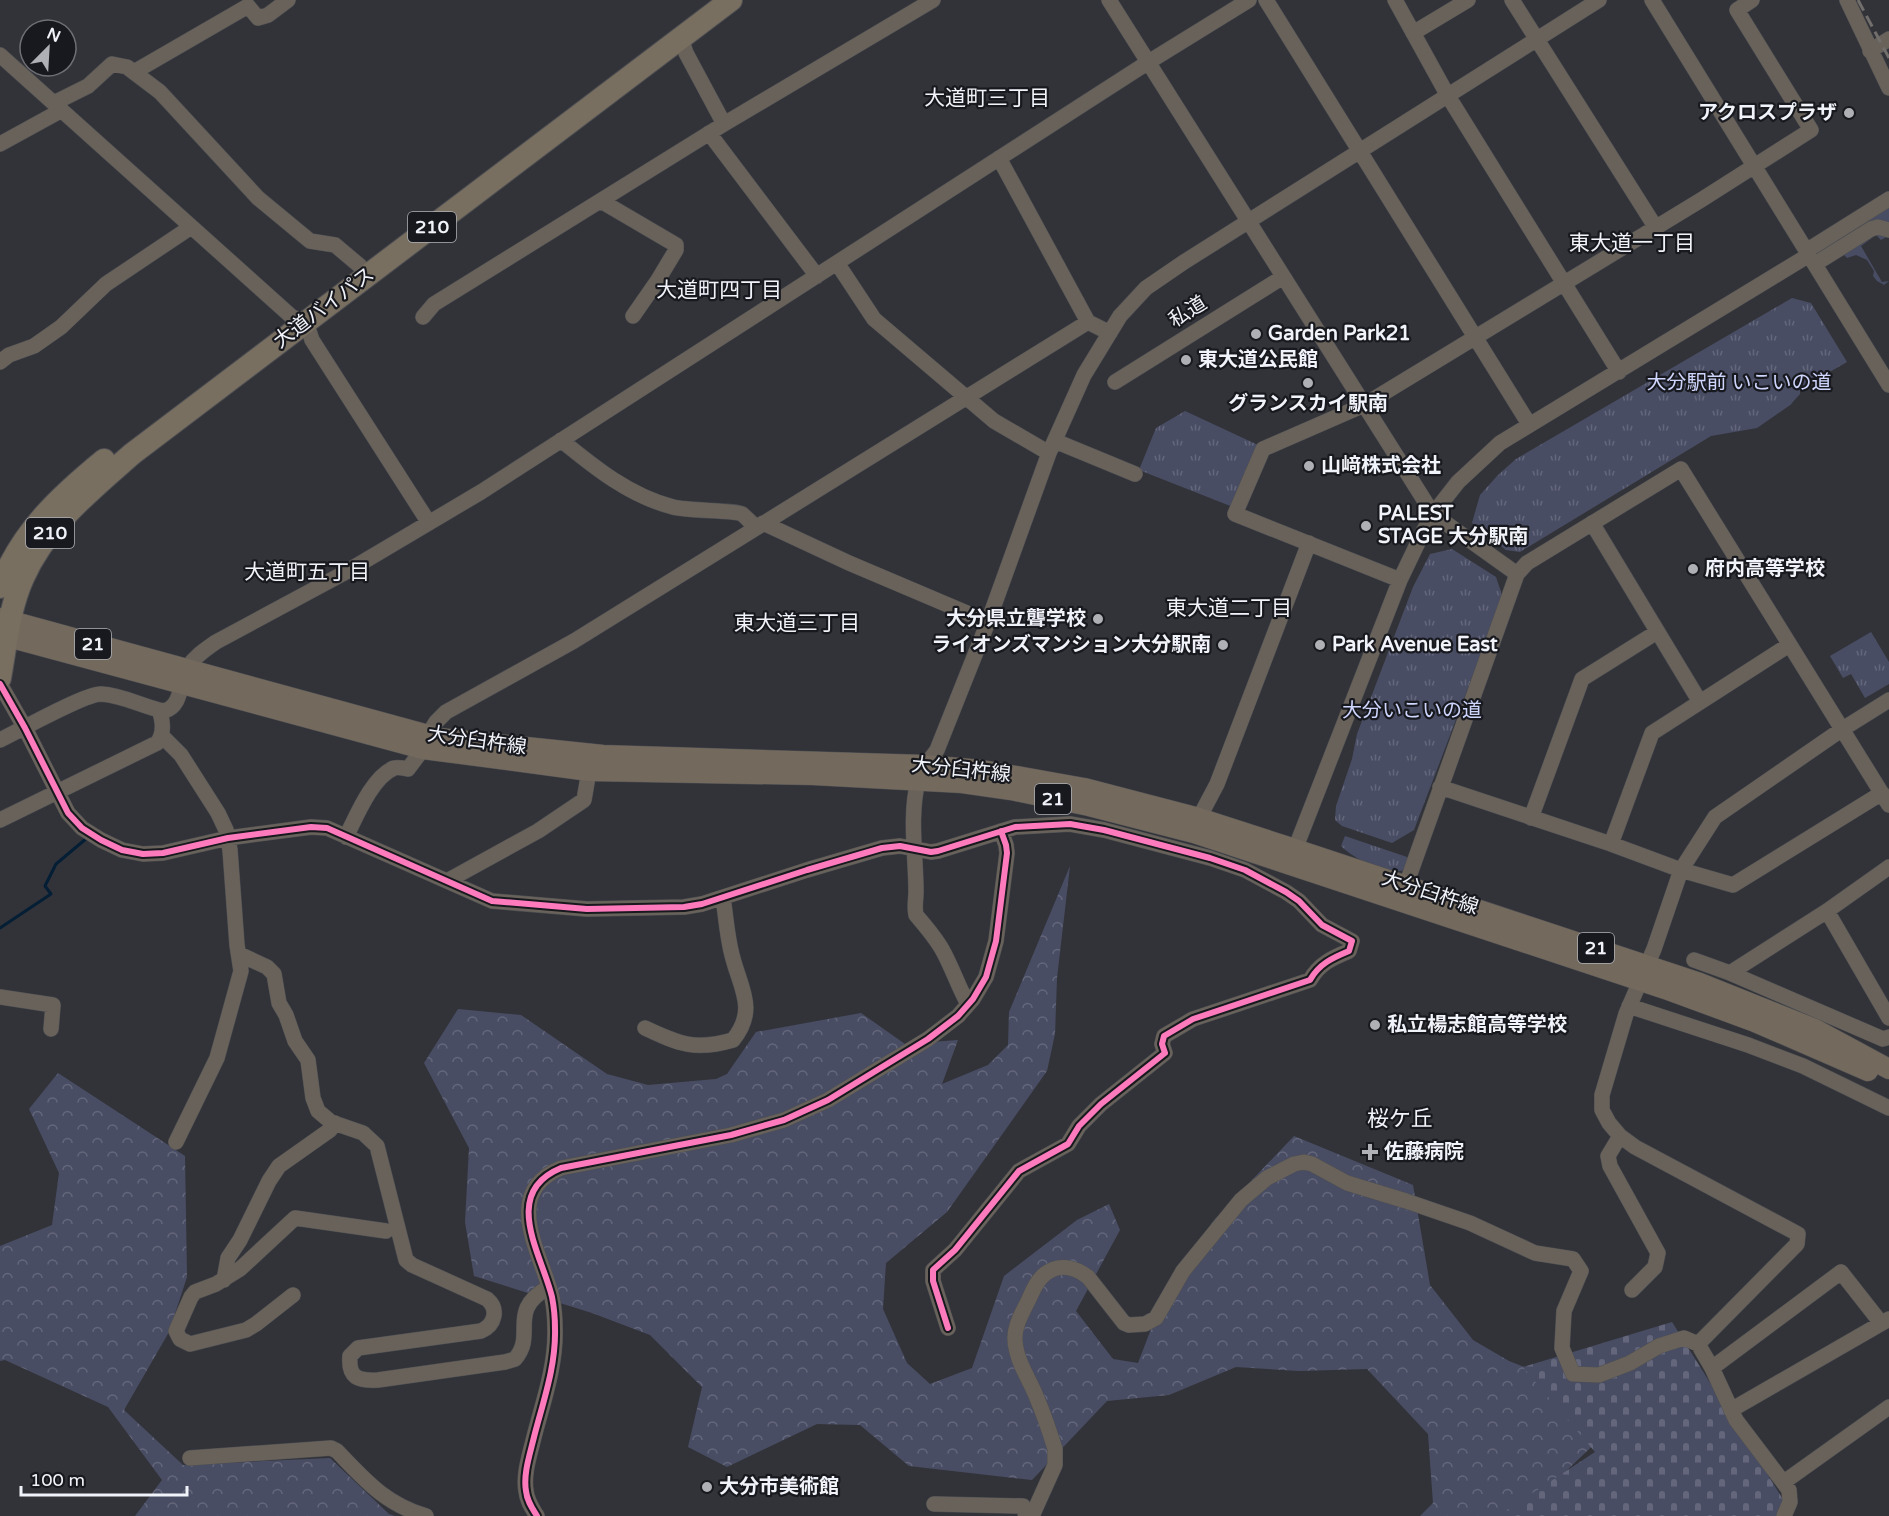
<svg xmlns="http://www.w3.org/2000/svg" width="1889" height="1516" viewBox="0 0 1889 1516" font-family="'Varela Round','Noto Sans JP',sans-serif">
<defs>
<pattern id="forest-crowns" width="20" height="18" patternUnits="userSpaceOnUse" patternTransform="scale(1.5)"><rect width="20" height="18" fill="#494d64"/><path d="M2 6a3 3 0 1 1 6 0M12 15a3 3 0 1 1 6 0" fill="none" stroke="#64677b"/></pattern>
<pattern id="cemetery-stones" width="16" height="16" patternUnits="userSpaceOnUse" patternTransform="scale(1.5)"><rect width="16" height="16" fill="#494d64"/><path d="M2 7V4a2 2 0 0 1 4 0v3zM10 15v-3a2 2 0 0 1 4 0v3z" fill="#64677b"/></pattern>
<pattern id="park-tufts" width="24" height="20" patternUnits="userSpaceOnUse" patternTransform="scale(1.5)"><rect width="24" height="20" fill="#494d64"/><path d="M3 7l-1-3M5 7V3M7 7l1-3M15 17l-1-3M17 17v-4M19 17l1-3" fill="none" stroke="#64677b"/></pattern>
</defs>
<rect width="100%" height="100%" fill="#323339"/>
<path fill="#494d64" d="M 1889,206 L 1889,223 L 1835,244 L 1833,240 Z
M 1875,234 L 1889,236 L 1889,238 L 1888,236 L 1881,240 L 1876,235 L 1861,246 L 1882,282 L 1889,281 L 1884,285 L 1877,281 L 1873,276 L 1874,271 L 1867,260 L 1856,255 L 1847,258 L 1843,254 Z"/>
<path fill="url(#forest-crowns)" d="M 1070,866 L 1057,978 L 1055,1034 L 1047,1071 L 947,1212 L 886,1263 L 883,1309 L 907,1363 L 930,1384 L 972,1368 L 1004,1276 L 1077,1220 L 1109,1204 L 1120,1230 L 1076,1311 L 1113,1359 L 1138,1363 L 1168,1285 L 1214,1220 L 1294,1136 L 1413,1185 L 1430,1285 L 1473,1340 L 1509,1361 L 1631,1409 L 1562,1475 L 1603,1516 L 1420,1516 L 1433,1503 L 1428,1434 L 1367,1369 L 1299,1371 L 1236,1367 L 1169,1395 L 1107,1401 L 1032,1480 L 909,1466 L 860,1425 L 817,1424 L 727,1467 L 688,1447 L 702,1387 L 650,1335 L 592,1313 L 474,1276 L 465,1222 L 469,1148 L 424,1063 L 458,1009 L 521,1015 L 607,1074 L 648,1085 L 716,1079 L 727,1074 L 756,1032 L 861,1013 L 905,1044 L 958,1040 L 942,1084 L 988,1065 L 1008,1045 L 1009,1012 Z
M 58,1073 L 185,1156 L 187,1277 L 169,1332 L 124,1410 L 183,1465 L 330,1458 L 389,1514 L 395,1516 L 135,1516 L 162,1480 L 108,1407 L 5,1360 L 0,1361 L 0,1246 L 52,1225 L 59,1173 L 29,1109 Z"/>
<path fill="url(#cemetery-stones)" d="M 1672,1322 L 1784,1501 L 1776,1516 L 1498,1516 L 1595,1452 L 1523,1367 Z"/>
<path fill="url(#park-tufts)" d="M 1792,298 L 1811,303 L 1847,362 L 1800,389 L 1800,394 L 1791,404 L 1793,403 L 1757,428 L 1711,436 L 1520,552 L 1506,550 L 1472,523 L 1480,495 L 1498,475 L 1516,459 Z
M 1185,411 L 1258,445 L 1233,507 L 1139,470 L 1156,428 Z
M 1452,549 L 1496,577 L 1501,592 L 1501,601 L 1414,830 L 1392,843 L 1342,826 L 1335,820 L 1336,806 L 1352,759 L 1357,734 L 1413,587 L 1430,554 Z
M 1871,632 L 1889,662 L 1889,684 L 1865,698 L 1851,674 L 1843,678 L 1830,656 Z
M 1345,836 L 1407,857 L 1408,859 L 1403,870 C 1389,877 1351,857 1341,846 Z"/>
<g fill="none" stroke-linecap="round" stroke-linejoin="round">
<path stroke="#041e35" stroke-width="3" d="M 0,928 L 51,894 L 45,886 L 56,864 L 87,838"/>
<g stroke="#4e4f53" stroke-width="16">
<path id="minor" d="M 1109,0 L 1433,514 L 1517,574
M 1266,0 L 1529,424
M 1395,0 L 1448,96 L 1619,372
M 1512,0 L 1656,228
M 1652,0 L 1889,385
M 1847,0 L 1889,88
M 1413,33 L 1468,0
M 681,38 L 686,53 L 724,124
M 1870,51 L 1889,39
M 0,55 L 292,317 L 306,322 L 312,340 L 429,523
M 134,72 L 248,6 L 258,18 L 268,15 L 288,0
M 54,103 L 88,86 L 112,64 L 127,67 L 160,92 L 258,198 L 310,241 L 335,245 L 360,266
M 709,133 L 817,276
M 0,144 L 62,110
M 999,158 L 1088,322
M 601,201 L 676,245 L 676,250 L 658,280 L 633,316
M 1806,251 L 1889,199
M 837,263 L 874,319 L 994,421 L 1049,453
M 1815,264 L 1871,229 L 1878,227 L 1889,230
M 423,317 L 434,304 L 724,124 L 933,0
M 0,362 L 9,355 L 34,346 L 61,327 L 106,284 L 191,227
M 1115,382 L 1283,277
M 561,440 C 595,468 630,496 673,507 C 686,511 735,510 742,514 C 747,518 751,523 756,527
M 1055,441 L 1135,474
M 763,523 L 849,563 L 988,622
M 1592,523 L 1700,702
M 1400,580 L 1235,514 L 1263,449 L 1364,405 L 1701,200 L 1811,130 L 1737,10 L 1752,0
M 0,684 L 25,728 L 68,813 L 82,828 L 101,840 L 122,850 L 143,854 L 163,853 L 228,838 L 311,827 L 327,828 L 492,901 L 587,909 L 684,907 L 702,904 L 807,870 L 882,848 L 900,846 L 931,852 L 938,851 L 1015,827 L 1070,824 L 1104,830 L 1210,858 L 1245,870 L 1286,892 L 1299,901 L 1322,925 L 1352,941 L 1349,951 C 1332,958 1319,964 1310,980 L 1193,1019 L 1164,1036 L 1162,1044 L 1165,1053 L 1101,1104 L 1079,1126 L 1068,1144 L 1019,1171 L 955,1250 L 933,1270 L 933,1281 L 948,1328
M 162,736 L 181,755 L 218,813 L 226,830 L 230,850 L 237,945 L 241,971 L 217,1058 L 176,1142
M 0,740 C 19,731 84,694 101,694 C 123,695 143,707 164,711 C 183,706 179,681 188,667 C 195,656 206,649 216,642 L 346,572 L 481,492 L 1147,63 L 1249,0
M 1440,787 L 1611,844 L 1681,870 L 1733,885 L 1882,793
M 1199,818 L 1217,784 L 1309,543
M 1531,818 L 1582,679 L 1657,632
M 0,820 L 157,743 C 165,733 163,721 159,710
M 346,837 C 356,817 372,777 394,768 C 397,767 403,768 408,769 L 423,749 L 428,735 L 436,722 L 446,712 L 574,641 L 1088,322 L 1110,333
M 1611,844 L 1652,733 L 1789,645
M 1292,857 L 1400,580 L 1423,532 L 1433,514 L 1458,482 L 1500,443 L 1809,255
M 447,881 L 538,831 L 584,800 L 589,771
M 1406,885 L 1517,574 L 1527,563 L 1681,469 L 1889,805
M 1827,911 L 1889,1018
M 239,954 L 267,967 L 274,974 L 279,1003 L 286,1015 L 295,1041 L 308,1060 L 313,1098 L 318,1111 L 331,1122 L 363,1133 L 377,1146 L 406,1260 L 412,1265 L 487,1299 C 499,1309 495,1325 481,1331 L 358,1348 L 350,1356 C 348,1378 358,1381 378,1380 L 505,1362 L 515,1359 C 537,1334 506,1311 549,1287
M 1694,960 L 1730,973 L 1883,1039 L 1889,1037
M 1730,973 L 1827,911 L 1889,867
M 0,997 L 53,1005 L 51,1029
M 968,1004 C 959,988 953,970 944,953 C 937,939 926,927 916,915 C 914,907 916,900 916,892 C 916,856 909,817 918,781 C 921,769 930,760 937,750 L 988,622 L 1049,453 L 1084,375 L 1120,316 L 1146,288 L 1184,262 L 1599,0
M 1629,1006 L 1748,1045 L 1803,1066 L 1889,1108
M 645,1028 C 679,1044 695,1051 733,1040 C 758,1009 740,988 732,955 C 727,936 726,917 723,898
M 1620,1136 L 1608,1156 L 1610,1166 L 1658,1253 L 1655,1267 L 1632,1290
M 224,1280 L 228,1258 L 240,1240 L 269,1181 L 279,1166 L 330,1130 L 335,1123
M 293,1295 L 256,1324 L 246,1330 L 190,1344 L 180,1339 L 176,1331 L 191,1297 L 195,1292 L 216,1284 L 240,1269 L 295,1218 L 386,1231
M 1698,1344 L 1797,1244 L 1798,1234 L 1635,1147 L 1620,1136 L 1609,1123 L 1602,1110 L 1602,1095 L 1626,1014 L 1654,949 L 1681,870 L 1715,817 L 1841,730 L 1889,700
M 1712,1368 L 1841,1272 L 1881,1323
M 1731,1410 L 1889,1319
M 190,1458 L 331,1448 L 337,1451 C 365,1480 385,1504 426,1516
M 1784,1482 L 1889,1407
M 934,1504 L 1023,1506 L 1026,1516
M 537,1516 C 532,1508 527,1501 526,1491 C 523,1474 530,1454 534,1437 C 543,1402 556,1366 555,1329 C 555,1318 554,1307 552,1297 C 542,1255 500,1193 561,1168 L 731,1135 L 784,1120 L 828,1100 L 928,1039 L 958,1016 L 973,999 L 986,977 L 996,941 L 1007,853 L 1006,845 L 1001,831
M 1032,1516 L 1055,1465 L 1055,1449 C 1050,1433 1045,1417 1038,1401 C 1031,1381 1016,1362 1015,1340 C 1014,1327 1022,1313 1028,1301 C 1033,1291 1036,1281 1045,1274 C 1059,1263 1075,1267 1088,1277 L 1124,1323 L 1129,1325 L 1145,1324 L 1156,1318 L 1183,1271 L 1241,1200 L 1267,1178 L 1294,1164 L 1304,1162 L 1312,1164 L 1347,1183 L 1406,1201 L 1470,1223 L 1535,1253 L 1573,1259 L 1581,1271 L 1564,1311 L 1562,1348 L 1573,1374 L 1599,1375 L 1630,1363 L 1659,1346 L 1684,1338 L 1698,1344 L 1712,1368 L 1736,1420 L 1789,1490 L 1790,1502 L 1784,1516"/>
</g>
<g stroke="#4e4f53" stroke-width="21">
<path id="major" d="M 0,618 L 439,738 L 603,755 L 925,765 L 982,770 L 1084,788 L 1199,818 L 1295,849 L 1700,983 L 1815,1029 L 1889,1069
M 0,635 L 423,749 L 589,771 L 813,775 L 962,783 L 1011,790 L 1089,806 L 1194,833 L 1668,990 L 1755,1022 L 1868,1071"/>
</g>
<g stroke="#4e4f53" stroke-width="24">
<path id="highway" d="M 0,587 C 21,532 60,496 104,460
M 0,678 C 6,645 9,609 23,578 C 46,526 90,491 132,454 L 731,0"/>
</g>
<use href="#minor" stroke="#68625a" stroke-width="15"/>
<use href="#major" stroke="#73695d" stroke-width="20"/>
<use href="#highway" stroke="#796f60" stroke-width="22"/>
<path stroke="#716e6c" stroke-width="3" stroke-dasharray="12 6" stroke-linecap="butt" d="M 1858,0 L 1889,58"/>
<g stroke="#18191e" stroke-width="10">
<path id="cycleway" d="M 0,684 L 25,728 L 68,813 L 82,828 L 101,840 L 122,850 L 143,854 L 163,853 L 228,838 L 311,827 L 327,828 L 492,901 L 587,909 L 684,907 L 702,904 L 807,870 L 882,848 L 900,846 L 931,852 L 938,851 L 1015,827 L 1070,824 L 1104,830 L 1210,858 L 1245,870 L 1286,892 L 1299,901 L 1322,925 L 1352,941 L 1349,951 C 1332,958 1319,964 1310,980 L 1193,1019 L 1164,1036 L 1162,1044 L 1165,1053 L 1101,1104 L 1079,1126 L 1068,1144 L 1019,1171 L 955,1250 L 933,1270 L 933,1281 L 948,1328
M 537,1516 C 532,1508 527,1501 526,1491 C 523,1474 530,1454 534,1437 C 543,1402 556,1366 555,1329 C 555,1318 554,1307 552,1297 C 542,1255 500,1193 561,1168 L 731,1135 L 784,1120 L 828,1100 L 928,1039 L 958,1016 L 973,999 L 986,977 L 996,941 L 1007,853 L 1006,845 L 1001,831"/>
</g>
<use href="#cycleway" stroke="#fd7abc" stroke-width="6"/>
</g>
<g fill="#aeb0b6" stroke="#18191e" stroke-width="2">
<circle cx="1849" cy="113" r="6"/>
<circle cx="1256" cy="334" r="6"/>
<circle cx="1186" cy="360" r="6"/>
<circle cx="1308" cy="383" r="6"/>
<circle cx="1309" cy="466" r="6"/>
<circle cx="1366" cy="526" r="6"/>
<circle cx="1693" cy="569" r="6"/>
<circle cx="1098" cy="619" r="6"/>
<circle cx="1223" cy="645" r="6"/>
<circle cx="1320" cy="645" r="6"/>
<circle cx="1375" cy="1025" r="6"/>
<path d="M1367 1143h6v6h6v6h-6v6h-6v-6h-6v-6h6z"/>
<circle cx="707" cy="1487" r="6"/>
</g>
<g text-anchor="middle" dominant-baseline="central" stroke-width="4.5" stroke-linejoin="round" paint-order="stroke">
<g fill="#18191e" stroke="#b0b2b8" stroke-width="1.5">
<rect x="408" y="212" width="48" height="30" rx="4.5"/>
<rect x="26" y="518" width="48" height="30" rx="4.5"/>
<rect x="75" y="629" width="36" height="30" rx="4.5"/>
<rect x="1035" y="784" width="36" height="30" rx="4.5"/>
<rect x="1578" y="933" width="36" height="30" rx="4.5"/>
</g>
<g font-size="18" font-weight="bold" fill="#f1f3fa">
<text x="432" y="227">210</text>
<text x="50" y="533">210</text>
<text x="93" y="644">21</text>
<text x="1053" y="799">21</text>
<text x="1596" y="948">21</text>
</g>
<g font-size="20" font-weight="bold" fill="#f1f3fa" stroke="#18191e" text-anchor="start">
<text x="1837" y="113" text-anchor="end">アクロスプラザ</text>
<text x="1268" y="334">Garden Park21</text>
<text x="1198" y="360">東大道公民館</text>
<text x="1308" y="404" text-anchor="middle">グランスカイ駅南</text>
<text x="1321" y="466">山﨑株式会社</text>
<text x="1378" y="514">PALEST<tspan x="1378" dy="23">STAGE 大分駅南</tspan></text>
<text x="1705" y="569">府内高等学校</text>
<text x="1086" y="619" text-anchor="end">大分県立聾学校</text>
<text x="1211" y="645" text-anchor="end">ライオンズマンション大分駅南</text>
<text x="1332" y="645">Park Avenue East</text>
<text x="1387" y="1025">私立楊志館高等学校</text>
<text x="1384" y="1152">佐藤病院</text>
<text x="719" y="1487">大分市美術館</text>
</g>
<g font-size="20" fill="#f1f3fa" stroke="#18191e">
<text transform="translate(324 308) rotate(-37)">大道バイパス</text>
<text transform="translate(1188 312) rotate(-32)">私道</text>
<text transform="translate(477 741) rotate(8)">大分臼杵線</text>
<text transform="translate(961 770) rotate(6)">大分臼杵線</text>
<text transform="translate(1430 893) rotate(18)">大分臼杵線</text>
</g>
<g font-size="20" fill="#cfd6fd" stroke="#18191e">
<text x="1739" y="383">大分駅前 いこいの道</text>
<text x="1412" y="711">大分いこいの道</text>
</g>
<g font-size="21" fill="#f1f3fa" stroke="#18191e">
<text x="987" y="98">大道町三丁目</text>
<text x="1632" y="243">東大道一丁目</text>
<text x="719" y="290">大道町四丁目</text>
<text x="307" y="572">大道町五丁目</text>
<text x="1229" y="608">東大道二丁目</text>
<text x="797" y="623">東大道三丁目</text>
</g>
<g font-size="22" fill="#f1f3fa" stroke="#18191e">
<text x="1400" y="1119">桜ケ丘</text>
</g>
</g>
<g transform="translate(48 48) rotate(24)"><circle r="28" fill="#18191e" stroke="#6f7076" stroke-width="1.5"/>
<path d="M0-4.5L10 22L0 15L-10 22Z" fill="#aeb0b6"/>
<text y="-9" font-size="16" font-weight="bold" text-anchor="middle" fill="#f1f3fa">N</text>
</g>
<path d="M21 1486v9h166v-9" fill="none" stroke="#f1f3fa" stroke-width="3"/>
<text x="30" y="1486" font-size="18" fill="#f1f3fa" stroke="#18191e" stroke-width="4.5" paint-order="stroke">100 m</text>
</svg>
